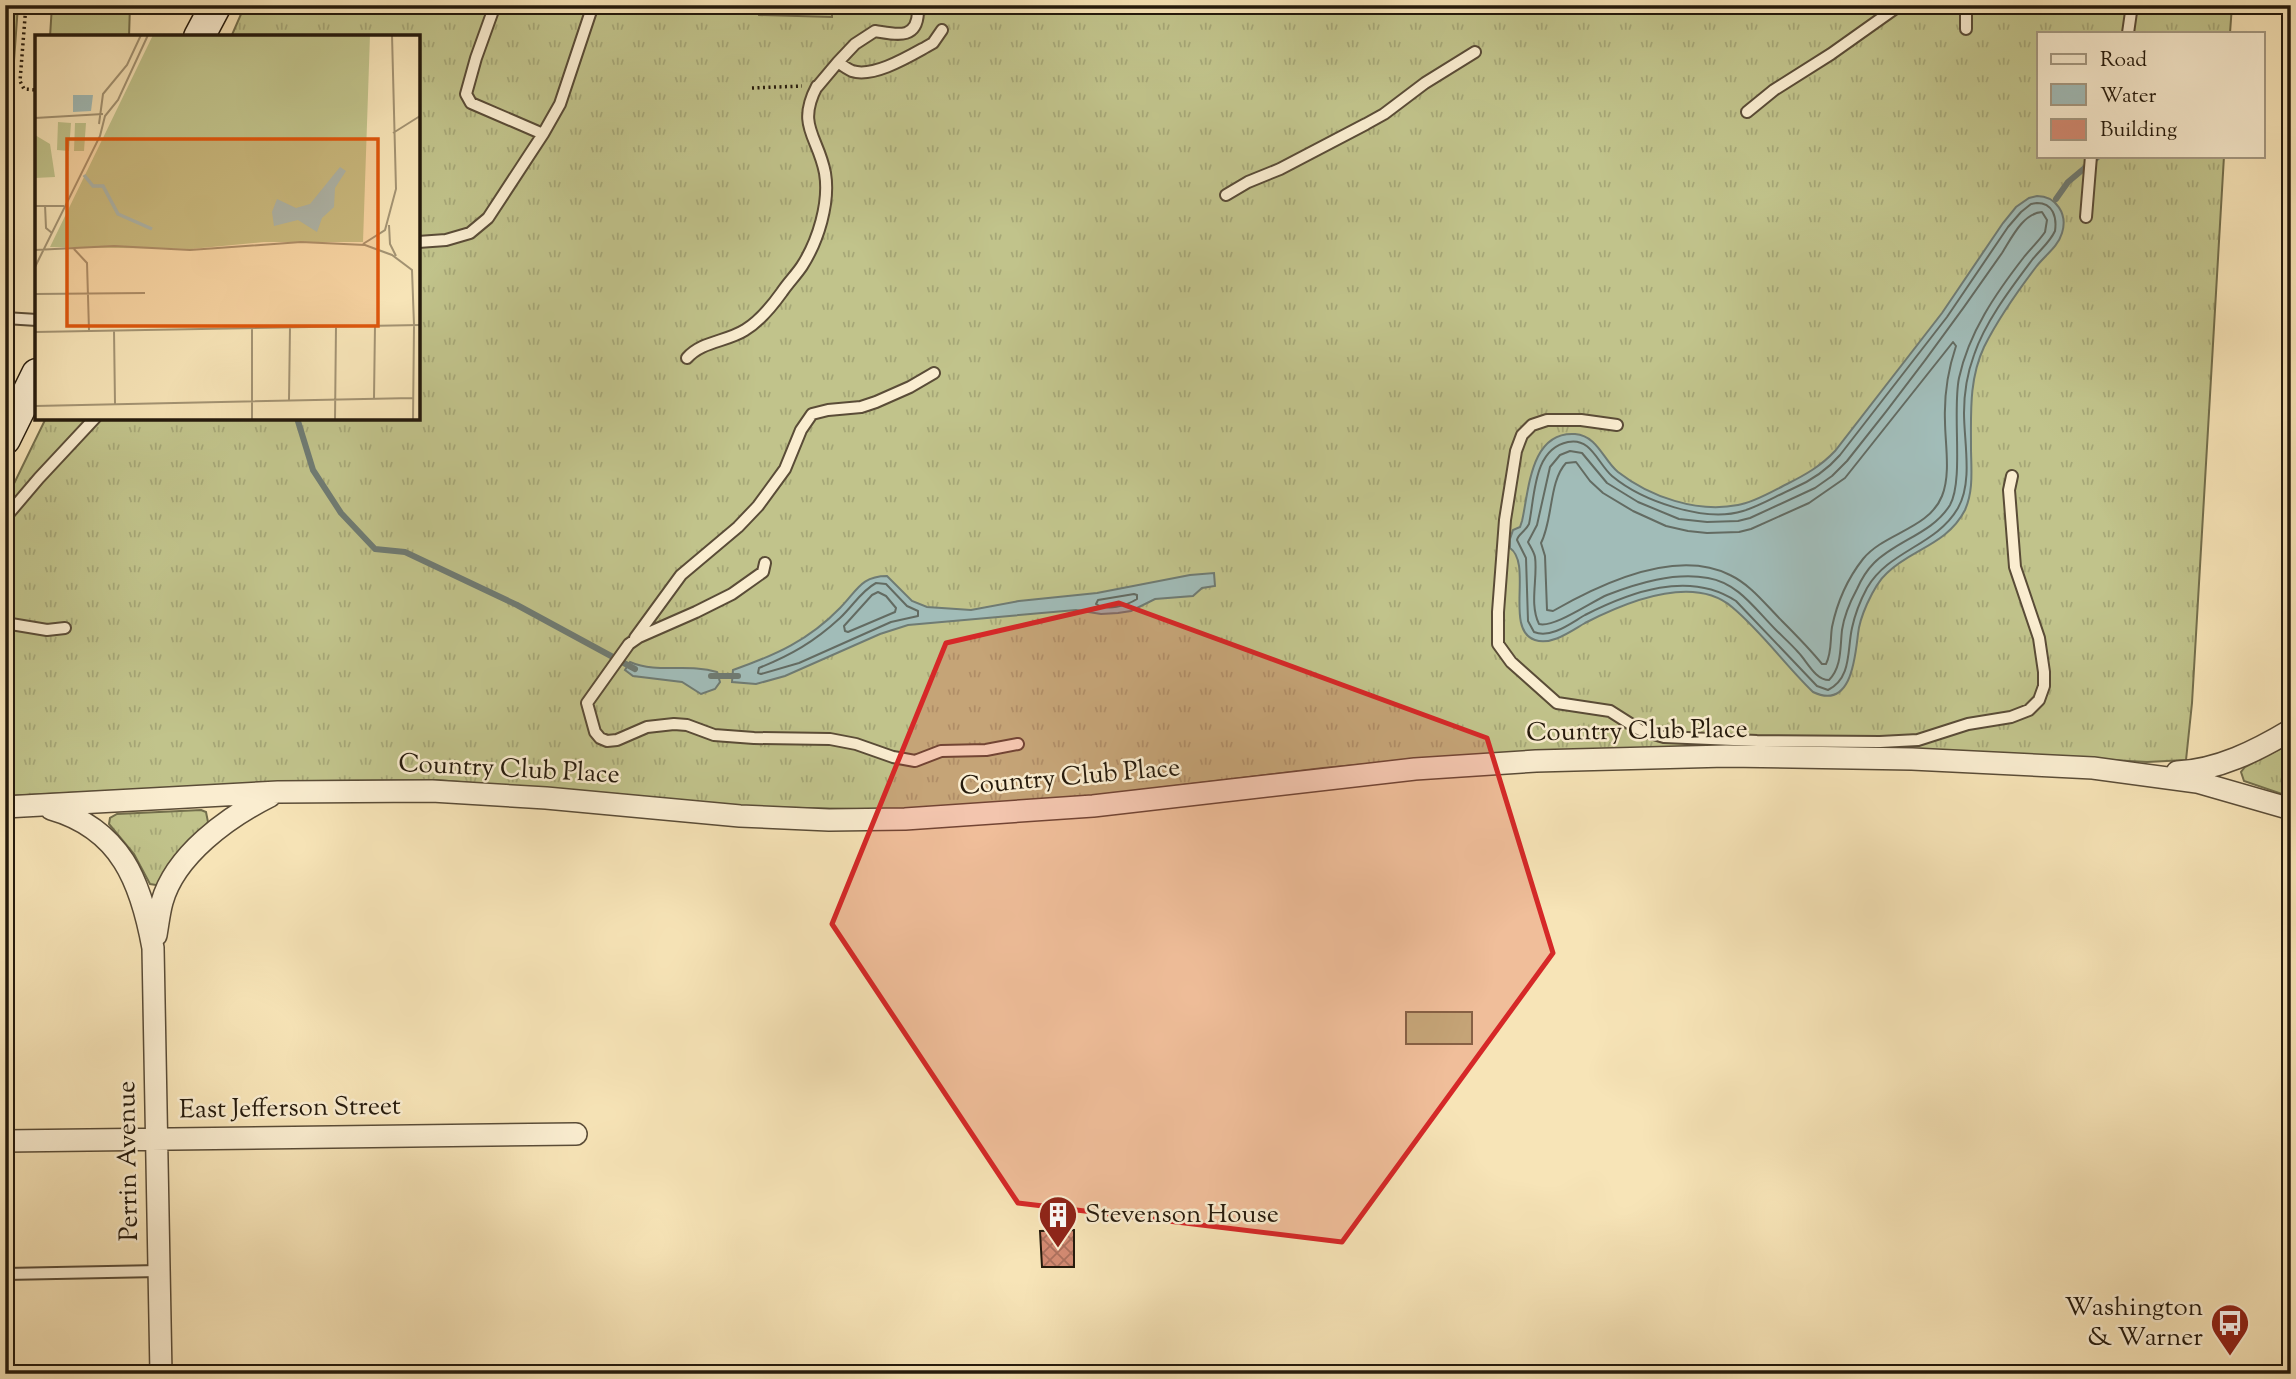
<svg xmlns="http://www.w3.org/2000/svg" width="2296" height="1379" viewBox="0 0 2296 1379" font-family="'Sorts Mill Goudy',serif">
<defs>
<pattern id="grass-tufts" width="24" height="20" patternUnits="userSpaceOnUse" patternTransform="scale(1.75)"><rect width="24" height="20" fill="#c1c38b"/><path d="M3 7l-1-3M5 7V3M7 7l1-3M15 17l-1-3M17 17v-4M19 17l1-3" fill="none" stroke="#a6a777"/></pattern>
<pattern id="building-cross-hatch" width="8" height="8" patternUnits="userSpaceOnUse" patternTransform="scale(1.75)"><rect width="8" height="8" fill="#d38a72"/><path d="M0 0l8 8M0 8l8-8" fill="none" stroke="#ab705c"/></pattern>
</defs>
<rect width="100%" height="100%" fill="#f7e4b7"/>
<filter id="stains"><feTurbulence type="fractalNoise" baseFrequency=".00286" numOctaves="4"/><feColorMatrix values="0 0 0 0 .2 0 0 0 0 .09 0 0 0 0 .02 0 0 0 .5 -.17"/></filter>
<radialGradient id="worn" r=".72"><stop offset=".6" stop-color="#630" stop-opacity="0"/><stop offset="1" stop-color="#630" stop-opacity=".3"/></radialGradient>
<path fill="url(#grass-tufts)" stroke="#736e4c" stroke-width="2" d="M 245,5 L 2232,5 L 2230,33 L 2039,33 L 2039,156 L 2224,156 L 2192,703 L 2186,760 L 2147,762 L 1936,750 L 1453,756 L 1323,768 L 1083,797 L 910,810 L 754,807 L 437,780 L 312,781 L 5,796 L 5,502 L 46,418 L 418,418 L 418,37 L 231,37 Z
M 2291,743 L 2291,797 L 2244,781 L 2241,772 L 2245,767 Z
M 201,810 L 206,812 L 208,822 L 162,883 L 156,885 L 150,884 L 134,854 L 109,824 L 110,818 L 117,814 Z"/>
<path fill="#c1c38b" stroke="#736e4c" stroke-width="2" d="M 5,5 L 18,5 L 12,89 L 5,89 Z
M 52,5 L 130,5 L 129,37 L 50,37 Z
M 758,5 L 841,5 L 832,6 L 832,17 L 759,15 Z
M 1406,1012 L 1472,1012 L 1472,1044 L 1406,1044 Z"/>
<path fill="#a1bcb8" stroke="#6f7b73" stroke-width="2" d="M 2037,196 C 2056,196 2068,214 2062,233 C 2058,247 2044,256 2036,267 C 2017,292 1998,319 1984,347 C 1969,379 1971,413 1971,447 C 1971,468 1974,490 1965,510 C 1947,545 1911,549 1887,573 C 1878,581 1872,593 1867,604 C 1863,613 1859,624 1858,634 C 1855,659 1851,710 1813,692 C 1785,665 1762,632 1732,607 C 1693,574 1624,603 1585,623 C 1571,631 1551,646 1535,640 C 1504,630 1533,564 1510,548 L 1510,539 L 1513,530 L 1520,527 L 1522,521 C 1529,491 1530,431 1575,434 C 1598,436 1603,460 1618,472 C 1650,497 1697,513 1738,505 C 1753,503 1773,491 1787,484 C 1805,475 1821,466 1835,451 L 1942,313 L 2003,223 L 2016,207 L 2029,198 Z
M 1214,573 L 1215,586 L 1202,588 L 1193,596 L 1155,599 L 1131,611 L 1118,613 L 1101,614 L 1076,610 L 908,625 L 880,634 L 785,676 L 756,684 L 732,682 L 733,670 C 776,655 809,640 840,608 C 857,591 861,576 887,576 L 912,601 L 927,607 L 971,610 L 1019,601 L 1097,593 L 1190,575 Z
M 630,662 C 658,674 688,663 717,672 L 720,682 L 715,689 L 701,694 L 682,682 L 633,676 L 625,670 Z"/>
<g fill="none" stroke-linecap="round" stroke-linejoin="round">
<path stroke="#636b62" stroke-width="2" d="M 2037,203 C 2053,203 2057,217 2055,231 C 2050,242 2040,250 2032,260 C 2011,288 1985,322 1974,355 C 1967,374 1964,394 1964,413 C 1964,442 1973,482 1958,508 C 1936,546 1889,550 1867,588 C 1860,601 1855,614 1852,628 C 1847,650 1852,678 1828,690 L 1817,686 L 1736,601 C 1689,570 1630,592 1585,615 C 1571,623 1551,639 1534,632 L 1528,621 L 1526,558 L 1517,540 C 1518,534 1525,532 1529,524 C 1535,496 1533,449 1568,442 C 1591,437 1598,464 1612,476 C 1642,501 1705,523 1743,511 C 1760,506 1776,496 1792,489 C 1811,481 1827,470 1840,455 L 1947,317 L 2008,227 L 2021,212 L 2031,204 Z
M 2042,212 L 2047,220 L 2045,232 C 2039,241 2031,248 2024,257 C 1996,293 1969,332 1959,378 C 1952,411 1964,480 1950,505 C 1932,534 1897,540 1874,563 C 1867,570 1861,580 1857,589 C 1850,602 1844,616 1842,630 C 1840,647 1842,667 1829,680 C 1815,680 1807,661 1798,652 C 1791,644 1783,637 1775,629 C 1755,609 1738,583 1708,578 C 1674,572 1638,583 1607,595 C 1591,602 1554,628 1539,624 C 1529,604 1538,578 1535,557 C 1534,552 1530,546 1528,542 L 1537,525 L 1550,467 L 1560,455 L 1570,451 L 1582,453 L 1607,483 L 1638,502 L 1679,519 L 1707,522 L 1738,521 L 1750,518 L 1815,488 L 1832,476 L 1847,461 C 1901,394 1953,324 2002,253 C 2011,239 2023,213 2042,212 Z
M 1953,342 L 1956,346 C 1948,370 1944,396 1945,421 C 1945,443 1951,474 1942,496 C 1929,529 1884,533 1863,559 C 1848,578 1837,603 1832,627 C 1830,640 1832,652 1826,664 L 1822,664 C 1809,648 1796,635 1782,621 C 1765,604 1751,585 1730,575 C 1677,548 1600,584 1553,611 L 1547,610 L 1545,556 L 1541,543 C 1553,520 1549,481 1566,463 L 1576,462 L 1590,481 L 1603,493 L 1633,511 L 1666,526 L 1688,531 L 1707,533 L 1739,532 L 1751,529 L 1809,503 L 1845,478 Z
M 876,583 L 886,584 L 907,606 L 918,611 L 918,616 L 891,622 L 799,663 L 761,674 L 758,673 L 759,668 C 791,655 814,642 840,618 C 853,606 861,591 876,583 Z
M 878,592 L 886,596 L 896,608 L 895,612 L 848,632 L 845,631 L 844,626 L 872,595 Z
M 1134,594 L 1137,595 L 1137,599 C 1126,606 1107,611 1096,604 L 1098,600 Z"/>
<path stroke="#6f7b73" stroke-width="6" d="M 2056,199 L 2068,182 L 2099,156
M 297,418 L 313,470 L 341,513 L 375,549 L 405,552 L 517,605 L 635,669
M 711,676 L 738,676"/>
</g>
<path fill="url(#building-cross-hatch)" stroke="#251a0c" stroke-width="2" d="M 1074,1230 L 1074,1267 L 1042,1267 L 1040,1231 Z"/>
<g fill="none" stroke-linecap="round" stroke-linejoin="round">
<g stroke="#5a4c37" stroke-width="14">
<path id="service" d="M 495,5 L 476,58 L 466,94 L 471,103 L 543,134
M 1966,29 L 1966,5
M 2128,33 L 2132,5
M 838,62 L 855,44 L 875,31 C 895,34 917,41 918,12 L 927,5
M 817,87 L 838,62 C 842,65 847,69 852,71 C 873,78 908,57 926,47 L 933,43 L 942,30
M 1747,112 L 1774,90 L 1831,54 L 1900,5
M 1226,195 L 1248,182 L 1280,169 L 1366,124 L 1384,114 L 1425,83 L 1475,52
M 2086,217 L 2091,156
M 418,242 L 446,240 L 470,233 L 488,218 L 543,134 L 560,104 L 593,5
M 5,318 L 37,320
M 687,358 C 702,341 726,342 745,330 C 760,321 772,306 782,292 C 788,283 796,275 802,266 C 818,241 830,203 825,173 C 818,136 796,126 817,86
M 1617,425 L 1581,420 L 1547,420 L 1532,425 L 1522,435 L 1516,451 L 1505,520 L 1498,612 L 1498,644 L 1511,662 L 1557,703 L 1610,711 L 1640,730 L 1664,737 L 1757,741 L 1880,742 L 1918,740 L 1968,724 L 2011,717 L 2029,710 L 2039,700 L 2044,686 L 2044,672 L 2039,638 L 2015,567 L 2009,490 L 2012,476
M 5,518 L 39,478 L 95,418
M 765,563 L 763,572 L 732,594 L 696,612 L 639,637 L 629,644 L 587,703 L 595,732 L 600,738 L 607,741 L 617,740 L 647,727 L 674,724 L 687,725 L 714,735 L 754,738 L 830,739 L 856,744 L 893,757 L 915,761 L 941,751 L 986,750 L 1018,744
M 5,623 L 47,630 L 65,628
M 635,638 L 681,575 L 738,527 L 758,506 L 785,469 L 801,430 L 812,414 L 828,410 L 861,407 L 876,402 L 910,387 L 934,373
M 5,1274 L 159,1271"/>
</g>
<g stroke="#5a4c37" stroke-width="24">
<path id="minor" d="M 2177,772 C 2218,770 2256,751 2291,730
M 5,807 L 278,792 L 432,791 L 546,798 L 740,816 L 829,820 L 905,819 L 1093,806 L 1415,769 L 1536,761 L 1726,756 L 1912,759 L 2093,768 L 2197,782 L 2291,809
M 51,809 C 121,829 141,882 153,948 L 161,1374
M 156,935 C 158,924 159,913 162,902 C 175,855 228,817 270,796
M 5,1141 L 576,1134"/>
</g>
<g stroke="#251a0c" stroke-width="33">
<path id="secondary" d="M 199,37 L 216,5
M 5,439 L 37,374"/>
</g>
<path stroke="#251a0c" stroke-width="3.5" stroke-dasharray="2 3.5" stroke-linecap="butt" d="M 26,5 L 20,81 L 24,89 L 37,90
M 752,88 L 802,86"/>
<use href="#service" stroke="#faedd0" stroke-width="10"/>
<use href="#minor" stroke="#faedd0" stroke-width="21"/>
<use href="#secondary" stroke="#faedd0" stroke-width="30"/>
</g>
<path fill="#d62828" fill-opacity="0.2" stroke="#d62828" stroke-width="5" stroke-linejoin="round" d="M 1119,603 L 1487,738 L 1553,953 L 1342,1242 L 1018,1203 L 832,924 L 946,643 Z"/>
<defs>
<g id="building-pin" transform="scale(2.0125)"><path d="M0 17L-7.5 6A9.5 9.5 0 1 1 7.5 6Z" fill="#8f2418" stroke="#faedd0"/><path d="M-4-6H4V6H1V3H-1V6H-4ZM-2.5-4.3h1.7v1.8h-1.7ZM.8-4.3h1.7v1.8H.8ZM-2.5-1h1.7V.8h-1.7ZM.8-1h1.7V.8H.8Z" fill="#fff"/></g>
<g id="bus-pin" transform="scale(2.0125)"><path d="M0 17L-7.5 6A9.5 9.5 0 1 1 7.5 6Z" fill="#8f2418" stroke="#faedd0"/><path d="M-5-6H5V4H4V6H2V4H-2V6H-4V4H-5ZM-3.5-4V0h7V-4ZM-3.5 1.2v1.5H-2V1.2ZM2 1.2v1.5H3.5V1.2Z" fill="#fff"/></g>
</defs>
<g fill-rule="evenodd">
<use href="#building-pin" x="1058" y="1215"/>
<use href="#bus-pin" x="2230" y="1323"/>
</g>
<g text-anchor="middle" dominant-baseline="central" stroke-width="5" stroke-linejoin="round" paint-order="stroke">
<g font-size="26" fill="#251a0c" stroke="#faedd0">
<text transform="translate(1637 732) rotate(-1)">Country Club Place</text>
<text transform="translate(509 770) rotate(3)">Country Club Place</text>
<text transform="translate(1070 778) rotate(-5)">Country Club Place</text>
<text transform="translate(290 1109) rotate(-1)">East Jefferson Street</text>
<text transform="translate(129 1161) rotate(-91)">Perrin Avenue</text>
</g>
<g font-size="26" fill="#251a0c" stroke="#faedd0" text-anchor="start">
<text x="1085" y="1215">Stevenson House</text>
<text x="2203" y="1308" text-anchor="end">Washington<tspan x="2203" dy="30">&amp; Warner</tspan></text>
</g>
</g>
<g transform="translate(35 35)">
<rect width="385" height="385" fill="#f7e4b7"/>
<path d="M 118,0 L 335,0 L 328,207 L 229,207 L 156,214 L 15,212 Z" fill="#c1c38b"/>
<path d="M153 92a10 10 0 1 1 20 0a10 10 0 1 1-20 0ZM 23,87 L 36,88 L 34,116 L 22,115 ZM 40,88 L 51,88 L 49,116 L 39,116 ZM 0,100 L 15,109 L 20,142 L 0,143 Z" fill="#c1c38b"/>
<path d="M 38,60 L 58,60 L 56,76 L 38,77 ZM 305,132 L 311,136 L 300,153 L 299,172 L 287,183 L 282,197 L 263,185 L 239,191 L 237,177 L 242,164 L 261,173 L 275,169 Z" fill="#a1bcb8"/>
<path fill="none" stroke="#a1bcb8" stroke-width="3.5" d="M 49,140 L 58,151 L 68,151 L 83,179 L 117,194"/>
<path fill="none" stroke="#a39373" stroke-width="2" d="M 0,83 L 68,79M 64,89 L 68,59 L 92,30 L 106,0M 358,98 L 385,81M 10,170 L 11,193 L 17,198M 0,171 L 29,171M 354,190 L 355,209 L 361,221M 328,209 L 350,195 L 361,154 L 357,0M 39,214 L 52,228 L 54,295M 0,215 L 79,211 L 155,215 L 266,207 L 330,210 L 357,220 L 377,235 L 379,290M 0,232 L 65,101 L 70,81 L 83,65 L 113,0M 0,259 L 110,258M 79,295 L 80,369M 0,297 L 385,290M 339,363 L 340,290M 254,365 L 255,292M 0,371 L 378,363M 217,385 L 217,293M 300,385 L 301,291M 378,385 L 379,290"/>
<path fill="#de560c" fill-opacity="0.15" stroke="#de560c" stroke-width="3.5" d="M 32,104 L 343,104 L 343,291 L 32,291 Z"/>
<rect width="385" height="385" fill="none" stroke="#251a0c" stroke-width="3.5"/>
</g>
<rect width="2296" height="1379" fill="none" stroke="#f7e4b7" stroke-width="28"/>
<rect x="7" y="7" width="2282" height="1365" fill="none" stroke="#251a0c" stroke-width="3.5"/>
<rect x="14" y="14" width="2268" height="1351" fill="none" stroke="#251a0c" stroke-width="2"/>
<rect x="2037" y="32" width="228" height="126" fill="#faedd0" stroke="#a59982" stroke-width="2"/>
<rect x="2051" y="54" width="35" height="10" fill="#faedd0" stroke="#a59982" stroke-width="2"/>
<text x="2100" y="66" font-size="21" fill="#251a0c">Road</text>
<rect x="2051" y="84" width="35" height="21" fill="#a1bcb8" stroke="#a59982" stroke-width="2"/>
<text x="2100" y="102" font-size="21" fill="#251a0c">Water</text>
<rect x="2051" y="119" width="35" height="21" fill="#d38a72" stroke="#a59982" stroke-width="2"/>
<text x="2100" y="136" font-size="21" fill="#251a0c">Building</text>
<rect width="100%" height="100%" filter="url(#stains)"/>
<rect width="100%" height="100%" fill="url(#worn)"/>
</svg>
